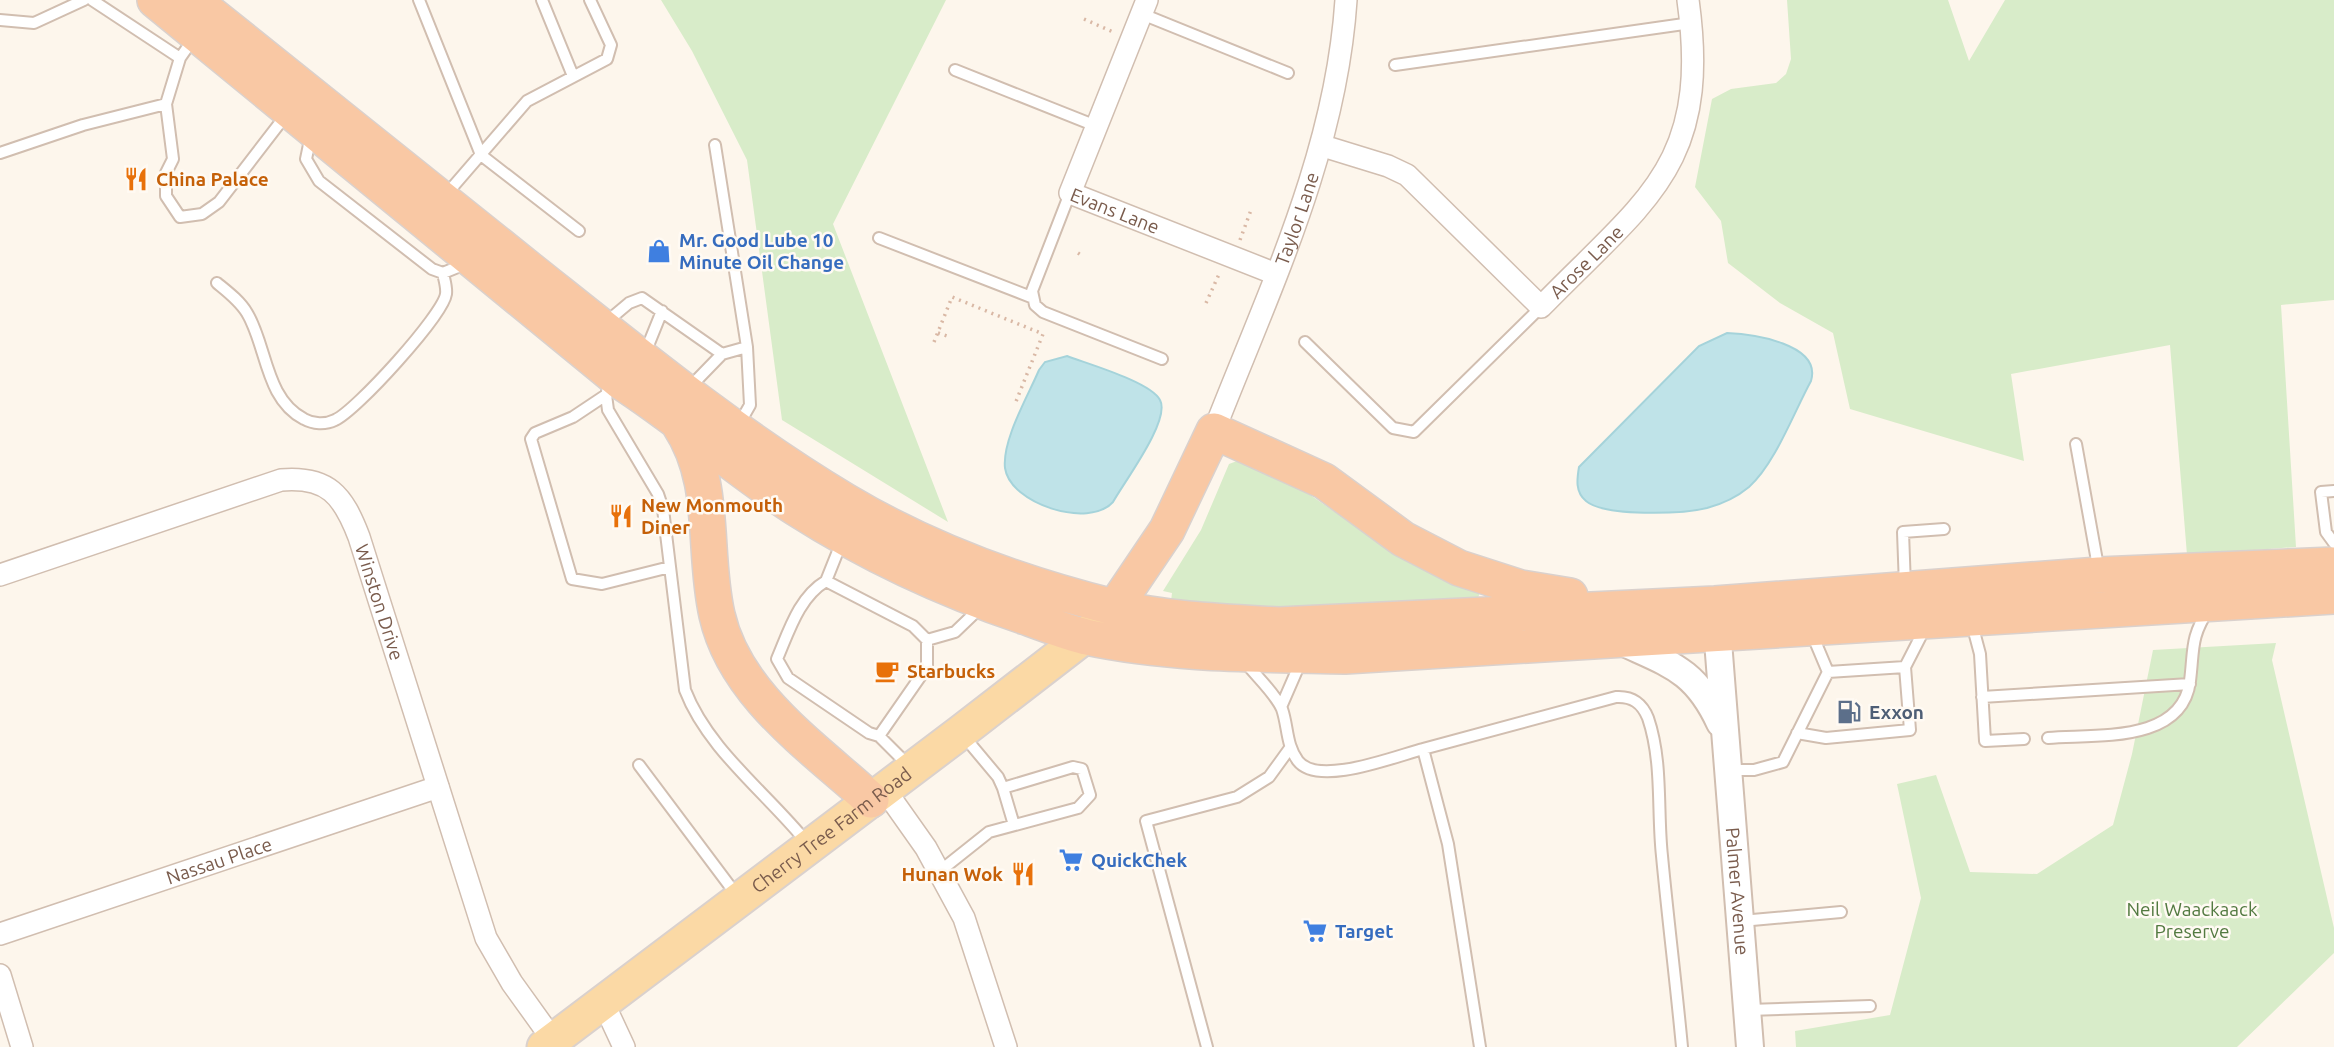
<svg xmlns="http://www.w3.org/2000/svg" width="2334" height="1047" viewBox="0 0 2334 1047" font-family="Ubuntu,sans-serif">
<rect width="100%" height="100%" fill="#fdf6ec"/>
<path fill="#d8ecc9" d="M 661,0 L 946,0 L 833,224 L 948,522 L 782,420 L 747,160 L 692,51 Z
M 1787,0 L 1948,0 L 1969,61 L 2005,0 L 2334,0 L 2334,300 L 2281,305 L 2296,547 L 2187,555 L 2170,345 L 2011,374 L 2024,461 L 1850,409 L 1833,333 L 1780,303 L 1728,263 L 1721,221 L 1695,187 L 1712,99 L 1731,89 L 1776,83 L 1786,74 L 1791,59 Z
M 1237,461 L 1303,490 L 1390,550 L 1480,592 L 1478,598 L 1274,609 L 1171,601 L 1172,593 L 1163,591 L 1201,530 L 1229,464 Z
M 2276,643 L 2272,660 L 2334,928 L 2334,953 L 2237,1047 L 1796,1047 L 1795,1031 L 1890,1015 L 1921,898 L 1897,784 L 1936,775 L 1970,872 L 2037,874 L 2113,825 L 2132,754 L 2153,650 Z"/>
<path fill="#bfe3e8" stroke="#a5d3da" stroke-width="2" d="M 1727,333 C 1753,334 1822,344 1811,381 C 1794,412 1775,464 1749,487 C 1737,497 1722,504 1707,508 C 1682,514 1605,517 1586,501 C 1575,492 1577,479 1579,467 L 1699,346 Z
M 1067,356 C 1088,364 1151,382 1160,400 C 1171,420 1124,482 1113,502 C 1089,529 1010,504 1005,468 C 1002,440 1028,396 1039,370 L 1045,362 Z"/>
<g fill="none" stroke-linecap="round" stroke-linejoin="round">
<g stroke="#d1beb0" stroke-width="14">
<path id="service" d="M 92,0 L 180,58
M 419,0 L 481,155 L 579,231
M 542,0 L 573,76
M 1142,14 L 1288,73
M 0,20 L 34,23 L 84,0
M 194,38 L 180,58 L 166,104 L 173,159 L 166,173 L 166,196 L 180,217 L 202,214 L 219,202 L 286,115
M 1395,65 L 1691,23
M 955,70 L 1096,126
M 311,135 L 306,159 L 319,181 L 432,269 L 443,273 L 465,264
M 0,153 L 83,125 L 166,104
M 1070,193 L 1032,291 L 1035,305 L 1043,312 L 1162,359
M 444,197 L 527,101 L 607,59 L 611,45 L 590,0
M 879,238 L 1031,297
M 217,283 C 228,292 240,301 247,313 C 267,346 265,399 304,419 C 313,424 325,425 335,420 C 356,411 443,315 446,294 C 447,287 444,279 443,273
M 604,324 L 629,303 L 642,298 L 722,354
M 1305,342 L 1393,428 L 1414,432 L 1541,307
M 645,353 L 662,311
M 611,379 L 606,395 L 608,410 L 658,494 L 663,509 L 685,690 C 708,750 768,794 808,844
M 689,388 L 722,354 L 747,347 L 715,145
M 606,395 L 573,417 L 535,433 L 531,439 L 572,579 L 602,584 L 670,567
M 738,426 L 750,405 L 747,347
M 2076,444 L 2099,572
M 2334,491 L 2321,492 L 2326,532 L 2334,543
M 826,581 L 842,541
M 1905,586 L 1903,532 L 1944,529
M 1972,624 L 1980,654 L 1985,741 L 2024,739
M 927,640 L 955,632 L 980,608
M 1245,662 C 1256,676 1275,693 1282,709 C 1288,726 1286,745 1298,761 C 1318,787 1396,756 1423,749 L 1448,844 L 1480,1047
M 1828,672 L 1905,667
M 1982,697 L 2190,684
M 1281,707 L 1301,661
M 1797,733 L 1826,738 L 1910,730 L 1905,667 L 1926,626
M 962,734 L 998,777 L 1003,788
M 879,736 L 927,667 L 927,640 L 913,626 L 826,581 C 799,597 789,631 777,659 L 788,678 L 869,733 L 879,736 L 910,767
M 2048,738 C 2095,734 2182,744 2190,681 C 2194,650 2190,637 2209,609
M 1423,749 L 1616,697 C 1632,696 1642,703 1648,718 C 1663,762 1657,811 1662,856 C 1668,920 1676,983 1682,1047
M 639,765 L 738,897
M 1729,770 L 1754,770 L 1783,762 L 1828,672 L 1812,634
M 940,871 L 989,832 L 1078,808 L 1090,795 L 1082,769 L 1073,767 L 1003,788 L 1014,825
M 1741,921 L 1841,912
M 1748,1010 L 1870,1006
M 1207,1047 L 1146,821 L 1237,797 L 1269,777 L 1290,748"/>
</g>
<g stroke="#d1beb0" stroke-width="24">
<g id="minor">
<path id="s1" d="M 1147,0 L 1070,193 L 1276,274"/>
<path id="s2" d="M 1323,146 L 1388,166 L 1407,175 L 1541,307 C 1646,199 1711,166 1688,0"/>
<path id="s3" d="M 1214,431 C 1269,290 1336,153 1346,0"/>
<path id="s4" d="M 0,575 L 281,480 C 328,476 343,495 359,537 L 486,938 L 512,983 L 553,1040"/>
<path d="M 885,790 L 926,848 L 964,918 L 1006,1047"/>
<path id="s5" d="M 0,934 L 438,787"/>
<path d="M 0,975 L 22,1047"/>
<path d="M 603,1002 L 624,1047"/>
</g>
</g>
<g stroke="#d1beb0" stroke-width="30">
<g id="tertiary">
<path id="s6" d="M 1716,616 L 1750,1047"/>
<path d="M 1620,641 C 1669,664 1695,669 1720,723"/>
</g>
</g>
<g stroke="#dad1cd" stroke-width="37">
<g id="primary">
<path id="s7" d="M 544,1047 L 961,732 L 1084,637 L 1115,607"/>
</g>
</g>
<g stroke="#dad1cd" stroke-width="38">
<path id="trunk" d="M 155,0 L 620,381 C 681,420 735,469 796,508 C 868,554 945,590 1026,617 C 1045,624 1066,632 1086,637 C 1170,655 1259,654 1345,656 L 2334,596
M 193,0 C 305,90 417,179 529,269 C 631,350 733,434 845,501 C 927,550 1021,584 1113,607 C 1167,620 1225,622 1279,625 L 1715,604 L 2099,575 L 2334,565
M 679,424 C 718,483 702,549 717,615 C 735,695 813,747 871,800
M 1115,607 L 1167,530 L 1214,431 L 1324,481 L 1403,539 L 1459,568 L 1521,588 L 1570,596"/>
</g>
<path stroke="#d9b8a5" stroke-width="3.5" stroke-dasharray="2 5" stroke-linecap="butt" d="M 1084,19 L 1113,32
M 1240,240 L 1251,210
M 1078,253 L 1081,255
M 1206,303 L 1220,272
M 938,333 L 947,336
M 934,342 L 952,297 L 1043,334 L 1015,404"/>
<use href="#service" stroke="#fff" stroke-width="10"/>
<use href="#minor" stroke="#fff" stroke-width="21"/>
<use href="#tertiary" stroke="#fff" stroke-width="26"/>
<use href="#primary" stroke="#fbd9a5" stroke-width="33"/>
<use href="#trunk" stroke="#f9c8a4" stroke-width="35"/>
</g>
<defs>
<g id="restaurant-bare" transform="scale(1.89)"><path d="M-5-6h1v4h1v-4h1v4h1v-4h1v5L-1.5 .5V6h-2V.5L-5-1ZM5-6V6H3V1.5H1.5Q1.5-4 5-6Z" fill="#e8710a" stroke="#fffaf3" stroke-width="2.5" paint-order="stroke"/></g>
<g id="shop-bare" transform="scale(1.89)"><path d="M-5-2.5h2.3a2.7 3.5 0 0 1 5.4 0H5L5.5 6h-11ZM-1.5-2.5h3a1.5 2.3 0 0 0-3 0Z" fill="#3f7fe0" stroke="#fffaf3" stroke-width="2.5" paint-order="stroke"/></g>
<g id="cafe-bare" transform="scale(1.89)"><path d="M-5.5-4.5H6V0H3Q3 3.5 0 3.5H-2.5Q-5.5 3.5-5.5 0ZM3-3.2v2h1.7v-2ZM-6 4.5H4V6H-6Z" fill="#e8710a" stroke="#fffaf3" stroke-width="2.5" paint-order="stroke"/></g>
<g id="fuel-bare" transform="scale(1.89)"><path d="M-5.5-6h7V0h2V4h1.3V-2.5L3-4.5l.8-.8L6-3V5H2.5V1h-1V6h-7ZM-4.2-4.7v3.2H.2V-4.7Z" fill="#5c6f8a" stroke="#fffaf3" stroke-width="2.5" paint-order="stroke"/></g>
<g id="supermarket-bare" transform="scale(1.89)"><path d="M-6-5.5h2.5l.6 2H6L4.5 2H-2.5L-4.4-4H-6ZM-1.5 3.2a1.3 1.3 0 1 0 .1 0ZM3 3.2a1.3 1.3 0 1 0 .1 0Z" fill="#3f7fe0" stroke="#fffaf3" stroke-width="2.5" paint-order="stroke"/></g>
</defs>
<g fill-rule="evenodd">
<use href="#restaurant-bare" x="136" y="179"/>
<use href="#shop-bare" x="659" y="251"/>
<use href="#restaurant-bare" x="621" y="516"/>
<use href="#cafe-bare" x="887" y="671"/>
<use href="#fuel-bare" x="1849" y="712"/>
<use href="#supermarket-bare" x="1071" y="860"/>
<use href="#restaurant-bare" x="1023" y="874"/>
<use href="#supermarket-bare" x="1315" y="931"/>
</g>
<g text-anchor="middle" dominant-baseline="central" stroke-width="5" stroke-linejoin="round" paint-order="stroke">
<g font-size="19" font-weight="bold" fill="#c56008" stroke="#fffaf3" text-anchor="start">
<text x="156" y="179">China Palace</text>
<text x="641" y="505">New Monmouth<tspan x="641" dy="22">Diner</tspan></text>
<text x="907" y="671">Starbucks</text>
<text x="1003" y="874" text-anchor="end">Hunan Wok</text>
</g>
<g font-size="19" fill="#7a5c4d" stroke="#fffaf3">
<text stroke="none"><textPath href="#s1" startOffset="256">Evans Lane</textPath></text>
<text stroke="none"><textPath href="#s3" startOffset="228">Taylor Lane</textPath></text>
<text stroke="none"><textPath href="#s2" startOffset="341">Arose Lane</textPath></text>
<text stroke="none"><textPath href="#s4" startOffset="472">Winston Drive</textPath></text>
<text stroke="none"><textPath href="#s7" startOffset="360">Cherry Tree Farm Road</textPath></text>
<text stroke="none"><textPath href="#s5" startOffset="231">Nassau Place</textPath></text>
<text stroke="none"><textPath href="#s6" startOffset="276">Palmer Avenue</textPath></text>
</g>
<g font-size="19" font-weight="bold" fill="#366cbe" stroke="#fffaf3" text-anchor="start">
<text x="679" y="240">Mr. Good Lube 10<tspan x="679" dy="22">Minute Oil Change</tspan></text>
<text x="1091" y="860">QuickChek</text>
<text x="1335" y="931">Target</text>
</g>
<g font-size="19" font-weight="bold" fill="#4e5e75" stroke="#fffaf3" text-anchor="start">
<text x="1869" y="712">Exxon</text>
</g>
<g font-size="19" fill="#537a41" stroke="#fffaf3">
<text x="2192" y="909">Neil Waackaack<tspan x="2192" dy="22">Preserve</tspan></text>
</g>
</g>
</svg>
